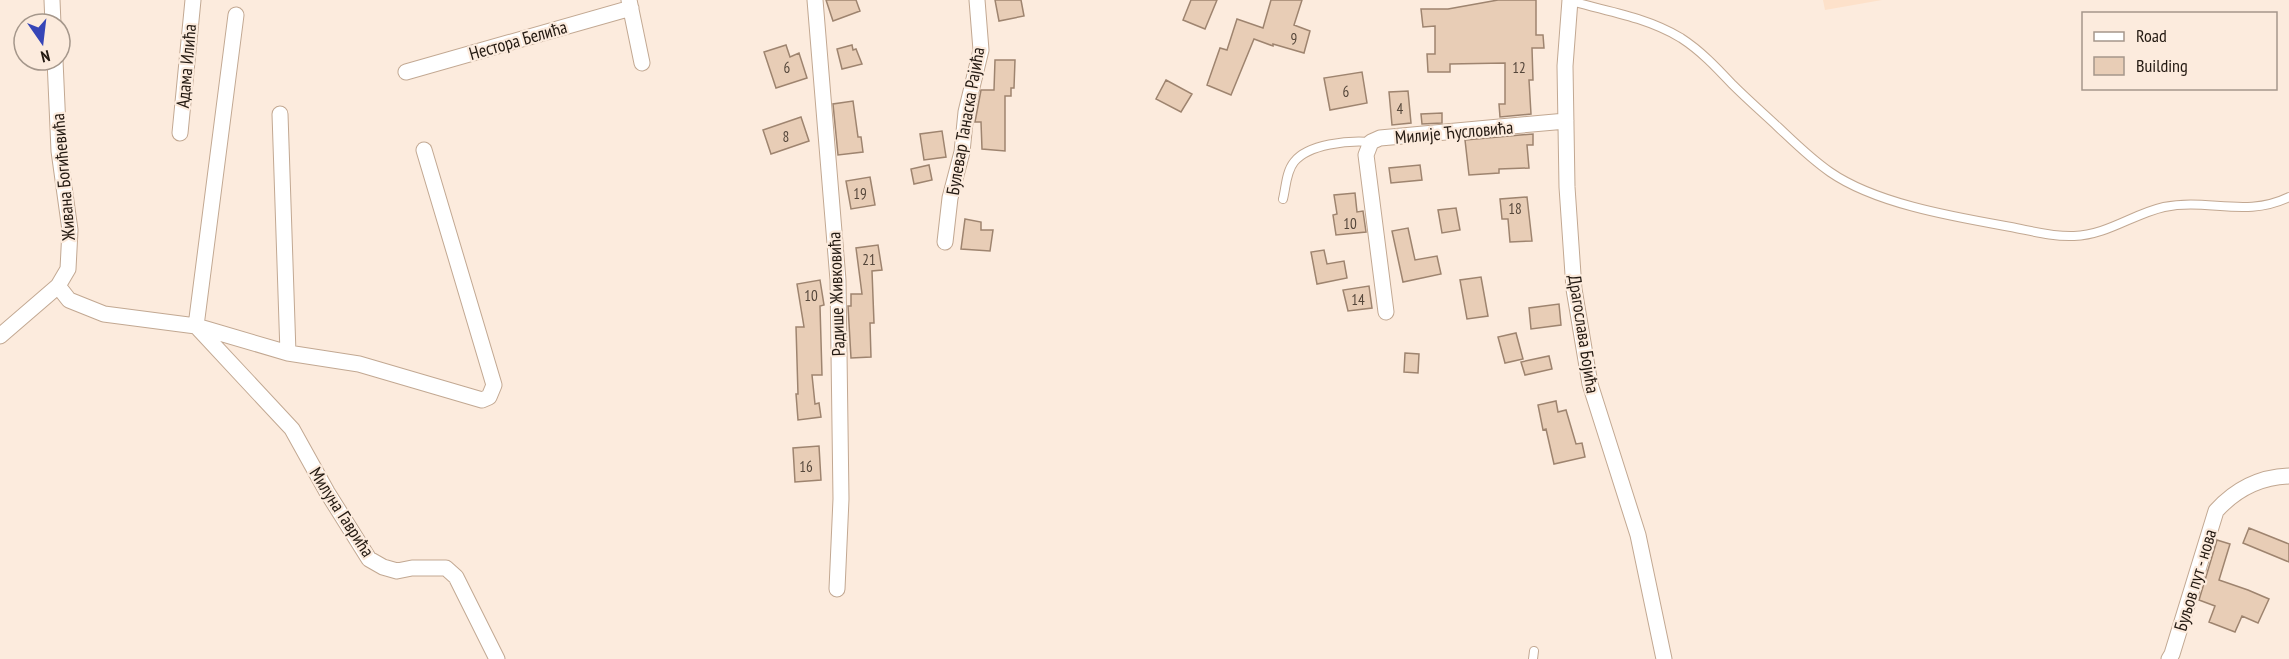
<svg xmlns="http://www.w3.org/2000/svg" width="2289" height="659" viewBox="0 0 2289 659" font-family="'PT Sans Narrow',sans-serif">
<rect width="100%" height="100%" fill="#fcebdd"/>
<path fill="#fde1ca" d="M 1823,0 L 1882,0 L 1825,10 Z"/>
<path fill="#e8cdb6" stroke="#9e846f" stroke-width="1.5" d="M 826,0 L 856,0 L 860,11 L 833,21 Z
M 995,0 L 1021,0 L 1024,16 L 999,21 Z
M 1191,0 L 1217,0 L 1205,29 L 1183,20 Z
M 1271,0 L 1302,0 L 1294,25 L 1310,31 L 1304,53 L 1273,44 L 1273,46 L 1254,39 L 1231,95 L 1207,85 L 1220,48 L 1227,50 L 1237,19 L 1263,28 Z
M 1498,0 L 1536,0 L 1536,35 L 1543,35 L 1544,48 L 1532,48 L 1533,80 L 1529,80 L 1531,114 L 1500,117 L 1499,104 L 1505,104 L 1505,63 L 1450,64 L 1450,72 L 1428,72 L 1427,54 L 1435,54 L 1435,26 L 1423,27 L 1421,9 L 1448,9 Z
M 786,45 L 790,57 L 799,53 L 807,78 L 776,88 L 764,52 Z
M 852,45 L 853,50 L 856,49 L 862,64 L 842,69 L 837,49 Z
M 995,60 L 1015,60 L 1014,88 L 1011,88 L 1011,96 L 1005,96 L 1005,151 L 982,149 L 981,122 L 975,122 L 981,90 L 994,90 Z
M 1362,72 L 1367,103 L 1330,110 L 1324,78 Z
M 1166,80 L 1192,94 L 1181,112 L 1156,99 Z
M 1408,91 L 1411,123 L 1392,125 L 1389,92 Z
M 853,101 L 858,137 L 861,137 L 863,152 L 838,155 L 833,104 Z
M 1442,113 L 1442,123 L 1422,124 L 1421,114 Z
M 801,117 L 809,141 L 771,154 L 763,130 Z
M 942,131 L 946,157 L 924,160 L 920,134 Z
M 1533,134 L 1533,145 L 1527,145 L 1529,168 L 1499,169 L 1499,173 L 1469,175 L 1465,140 Z
M 929,165 L 932,180 L 914,184 L 911,169 Z
M 1420,165 L 1422,180 L 1391,183 L 1389,168 Z
M 870,177 L 875,205 L 851,209 L 846,181 Z
M 1355,193 L 1357,212 L 1363,211 L 1366,232 L 1336,235 L 1333,215 L 1337,214 L 1334,195 Z
M 1527,197 L 1532,241 L 1510,242 L 1508,219 L 1502,219 L 1500,199 Z
M 1456,208 L 1460,230 L 1442,233 L 1438,210 Z
M 965,219 L 981,222 L 981,230 L 993,230 L 990,251 L 961,249 Z
M 1408,228 L 1415,260 L 1437,256 L 1441,274 L 1403,282 L 1392,231 Z
M 878,245 L 882,270 L 872,271 L 874,323 L 870,323 L 871,357 L 851,358 L 848,306 L 851,306 L 851,294 L 862,294 L 856,248 Z
M 1324,250 L 1327,264 L 1344,261 L 1347,278 L 1317,284 L 1311,252 Z
M 1481,277 L 1488,316 L 1467,319 L 1460,280 Z
M 820,280 L 824,305 L 820,306 L 822,375 L 812,375 L 815,404 L 819,403 L 821,417 L 798,420 L 796,394 L 798,394 L 796,327 L 804,327 L 797,284 Z
M 1369,286 L 1372,308 L 1348,311 L 1343,290 Z
M 1559,304 L 1561,325 L 1531,329 L 1529,308 Z
M 1516,333 L 1523,359 L 1505,363 L 1498,337 Z
M 1405,353 L 1419,354 L 1418,373 L 1404,372 Z
M 1549,356 L 1552,369 L 1525,375 L 1521,362 Z
M 1556,401 L 1558,412 L 1566,410 L 1576,444 L 1582,443 L 1585,457 L 1554,464 L 1546,429 L 1543,430 L 1538,405 Z
M 819,446 L 821,480 L 795,482 L 793,448 Z
M 2249,528 L 2289,544 L 2289,562 L 2243,543 Z
M 2217,540 L 2230,544 L 2219,580 L 2248,590 L 2269,599 L 2258,623 L 2242,616 L 2235,632 L 2209,622 L 2215,606 L 2199,600 Z"/>
<g fill="none" stroke-linecap="round" stroke-linejoin="round">
<g stroke="#c2a892" stroke-width="10">
<path id="service" d="M 1570,1 C 1608,11 1648,18 1681,38 C 1701,51 1716,67 1732,84 C 1747,99 1763,113 1778,127 C 1795,143 1811,159 1830,172 C 1876,204 1955,217 2011,227 C 2032,231 2053,237 2074,236 C 2107,235 2133,214 2164,207 C 2208,198 2246,218 2289,197
M 1283,199 C 1286,187 1286,172 1294,162 C 1308,144 1349,140 1371,142
M 1533,659 L 1534,651"/>
</g>
<g stroke="#c2a892" stroke-width="17">
<path id="minor" d="M 52,0 L 53,24
M 629,0 L 642,63
M 815,0 L 838,280 L 841,499 L 837,589
M 1570,0 L 1565,66 L 1567,187 L 1574,289 L 1590,384 L 1638,535 L 1664,659
M 236,15 L 196,326 L 292,429 L 327,492 L 369,559 L 383,567 L 397,571 L 412,568 L 446,568 L 456,577 L 497,659
M 406,72 L 631,8
M 280,114 L 288,353
M 180,133 L 193,0
M 945,242 L 950,198 L 962,152 L 966,112 L 981,50 L 977,0
M 58,286 L 69,300 L 104,314 L 196,326 L 288,353 L 359,364 L 482,400 L 489,397 L 494,385 L 424,150
M 1386,312 L 1366,155 L 1371,142 L 1380,138 L 1566,121
M 0,336 L 58,286 L 68,269 L 70,230 L 59,151 L 55,60
M 2169,659 L 2172,654 L 2216,511 C 2235,490 2260,477 2289,476"/>
</g>
<use href="#service" stroke="#fff" stroke-width="8"/>
<use href="#minor" stroke="#fff" stroke-width="15"/>
</g>
<g text-anchor="middle" dominant-baseline="central" stroke-width="4.5" stroke-linejoin="round" paint-order="stroke">
<g font-size="15" fill="#54463a">
<text x="1294" y="38">9</text>
<text x="787" y="67">6</text>
<text x="1519" y="67">12</text>
<text x="1346" y="91">6</text>
<text x="1400" y="108">4</text>
<text x="786" y="136">8</text>
<text x="860" y="193">19</text>
<text x="1515" y="208">18</text>
<text x="1350" y="223">10</text>
<text x="869" y="259">21</text>
<text x="811" y="295">10</text>
<text x="1358" y="299">14</text>
<text x="806" y="466">16</text>
</g>
<g font-size="18" fill="#231911" stroke="#fcebdd">
<text transform="translate(518 40) rotate(-16)">Нестора Белића</text>
<text transform="translate(186 66) rotate(-85)">Адама Илића</text>
<text transform="translate(965 121) rotate(-80)">Булевар Танаска Рајића</text>
<text transform="translate(1454 132) rotate(-5)">Милије Ћусловића</text>
<text transform="translate(63 177) rotate(-95)">Живана Богићевића</text>
<text transform="translate(836 294) rotate(-92)">Радише Живковића</text>
<text transform="translate(1584 334) rotate(81)">Драгослава Бојића</text>
<text transform="translate(342 512) rotate(57)">Милуна Гаврића</text>
<text transform="translate(2195 580) rotate(-73)">Буљов пут - нова</text>
</g>
</g>
<rect x="2082" y="12" width="195" height="78" fill="#fcebdd" stroke="#a5978b" stroke-width="1.5"/>
<rect x="2094" y="32" width="30" height="9" fill="#ffffff" stroke="#a5978b" stroke-width="1.5"/>
<text x="2136" y="42" font-size="18" fill="#231911">Road</text>
<rect x="2094" y="57" width="30" height="18" fill="#e8cdb6" stroke="#a5978b" stroke-width="1.5"/>
<text x="2136" y="72" font-size="18" fill="#231911">Building</text>
<g transform="translate(42 42) rotate(166)"><circle r="28" fill="#fcebdd" stroke="#a5978b" stroke-width="1.5"/>
<path d="M0-4.5L10 22L0 15L-10 22Z" fill="#3645b7"/>
<text y="-9" font-size="16" font-weight="bold" text-anchor="middle" fill="#231911">N</text>
</g>
</svg>
